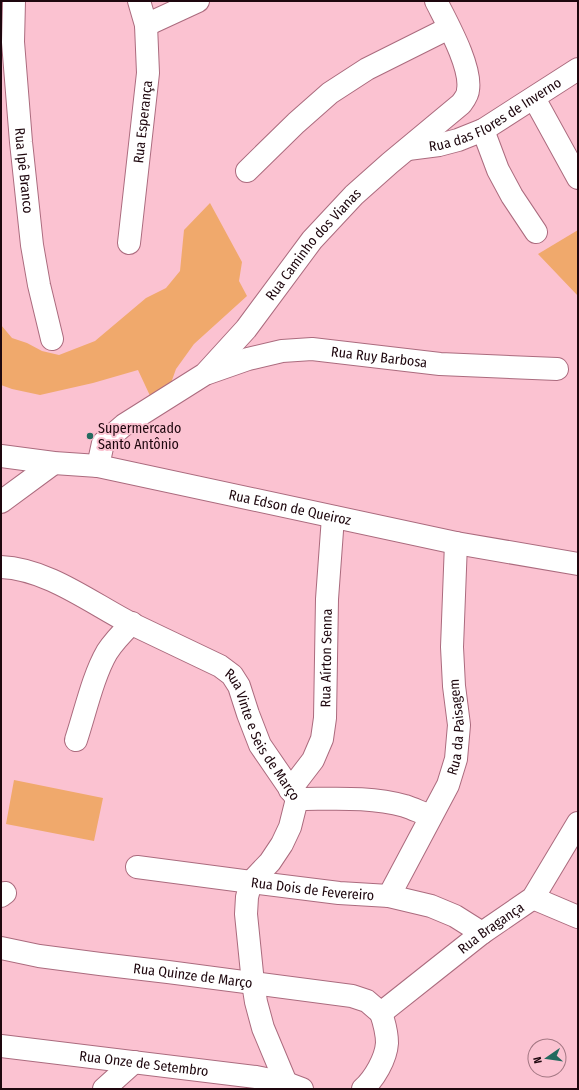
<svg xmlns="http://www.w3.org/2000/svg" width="579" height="1090" viewBox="0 0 579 1090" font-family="'Fira Sans Condensed',sans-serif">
<rect width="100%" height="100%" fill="#fbc2d1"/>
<path fill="#f0a96c" d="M 210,203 L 242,262 L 239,281 L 247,296 L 194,344 L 176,369 L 171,383 L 152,400 L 138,370 L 93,383 L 40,395 L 12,389 L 1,385 L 1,325 L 12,338 L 27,343 L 42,351 L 59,355 L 95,341 L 146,298 L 166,288 L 180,271 L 184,230 Z
M 578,230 L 578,296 L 538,254 Z
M 14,780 L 103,798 L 94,841 L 6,824 Z"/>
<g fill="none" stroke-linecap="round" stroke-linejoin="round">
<g stroke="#ab6b7e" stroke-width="24">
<g id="minor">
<path id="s1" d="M 14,1 L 13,42 L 21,142 L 32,245 L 39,285 L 52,339"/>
<path d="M 146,25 L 198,1"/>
<path d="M 534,98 L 578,178"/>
<path d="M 483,130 L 498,170 L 512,196 L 536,232"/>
<path id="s2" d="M 408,149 L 439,145 L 458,140 L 483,130 L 578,69"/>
<path d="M 247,171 L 296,123 L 330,93 L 367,69 L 449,28"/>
<path id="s3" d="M 129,243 L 148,73 L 146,25 L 139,1"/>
<path id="s4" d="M 208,373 L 248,359 L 282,351 L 312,349 L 440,364 L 557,369"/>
<path id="s5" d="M 1,456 L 54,463 L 98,466 L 456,543 L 578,564"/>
<path id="s6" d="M 98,466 L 103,443 L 124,425 L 205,374 L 246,329 L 312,240 L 354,195 L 390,163 L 461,104 C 464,100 468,95 468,90 C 472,67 447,23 436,1"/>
<path d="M 1,502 L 54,463"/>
<path id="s7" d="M 1,567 C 48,569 91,603 132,624 C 161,638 191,652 220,666 L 232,675 L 239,686 L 248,714 L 260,745 L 297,799 L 290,827 L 282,844 L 270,862 L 251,882 L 247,897 L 246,914 L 253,983 L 256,1002 L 263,1028 L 286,1083"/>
<path d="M 76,740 C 85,713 93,676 107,652 C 114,641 123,632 132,623"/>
<path id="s8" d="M 290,790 L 313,760 L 322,739 L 325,718 L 327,599 L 333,517"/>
<path d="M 297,799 C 333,799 370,796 405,806 C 414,809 422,813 431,816"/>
<path id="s9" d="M 137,867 L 251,882 L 339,893 L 389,896 L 431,906 L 455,916 L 482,933"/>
<path d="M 1,896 L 5,893"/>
<path id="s10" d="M 389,896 L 448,785 L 456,759 L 459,725 L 454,686 L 452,647 L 456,543"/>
<path d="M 533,898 L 578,917"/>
<path id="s11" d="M 1,948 L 39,956 L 100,964 L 168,972 L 352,996 L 367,1001 L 381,1013"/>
<path id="s12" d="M 381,1013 L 434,971 L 482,933 L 533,898 L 578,823"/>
<path id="s13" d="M 1,1046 L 256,1077 L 286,1083 L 302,1089"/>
<path d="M 104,1089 L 134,1062"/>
<path d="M 363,1089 C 374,1079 386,1059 387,1043 C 387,1033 384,1022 381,1013"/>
</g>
</g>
<use href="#minor" stroke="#fff" stroke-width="22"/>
</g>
<circle fill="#236a5f" stroke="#fbc2d1" stroke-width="1.5" cx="90" cy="436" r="4"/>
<g text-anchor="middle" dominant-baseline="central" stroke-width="4" stroke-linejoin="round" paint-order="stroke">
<g font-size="14" fill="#1e070e" stroke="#fbc2d1">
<text stroke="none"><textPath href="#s2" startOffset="95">Rua das Flores de Inverno</textPath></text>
<text stroke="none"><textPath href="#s3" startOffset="122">Rua Esperança</textPath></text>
<text stroke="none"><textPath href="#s1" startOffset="170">Rua Ipê Branco</textPath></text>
<text stroke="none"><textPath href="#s6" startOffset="316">Rua Caminho dos Vianas</textPath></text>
<text stroke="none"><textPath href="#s4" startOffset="175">Rua Ruy Barbosa</textPath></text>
<text stroke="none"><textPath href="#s5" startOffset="294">Rua Edson de Queiroz</textPath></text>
<text stroke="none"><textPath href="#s8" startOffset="142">Rua Aírton Senna</textPath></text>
<text stroke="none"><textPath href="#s10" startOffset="185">Rua da Paisagem</textPath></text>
<text stroke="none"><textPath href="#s7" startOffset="324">Rua Vinte e Seis de Março</textPath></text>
<text stroke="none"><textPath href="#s9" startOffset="177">Rua Dois de Fevereiro</textPath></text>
<text stroke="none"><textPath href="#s12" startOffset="139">Rua Bragança</textPath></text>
<text stroke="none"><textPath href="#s11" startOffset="194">Rua Quinze de Março</textPath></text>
<text stroke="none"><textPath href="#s13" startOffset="144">Rua Onze de Setembro</textPath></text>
</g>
<g font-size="14" fill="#1e070e" stroke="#fbc2d1" text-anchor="start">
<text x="98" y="428">Supermercado<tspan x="98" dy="16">Santo Antônio</tspan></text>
</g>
</g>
<rect width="579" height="1090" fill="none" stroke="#1e070e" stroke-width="4"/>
<g transform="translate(547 1058) rotate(257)"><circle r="19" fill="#fbc2d1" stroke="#a37783"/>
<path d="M0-3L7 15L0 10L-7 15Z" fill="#236a5f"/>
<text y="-6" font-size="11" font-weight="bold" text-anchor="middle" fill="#1e070e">N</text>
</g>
</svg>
